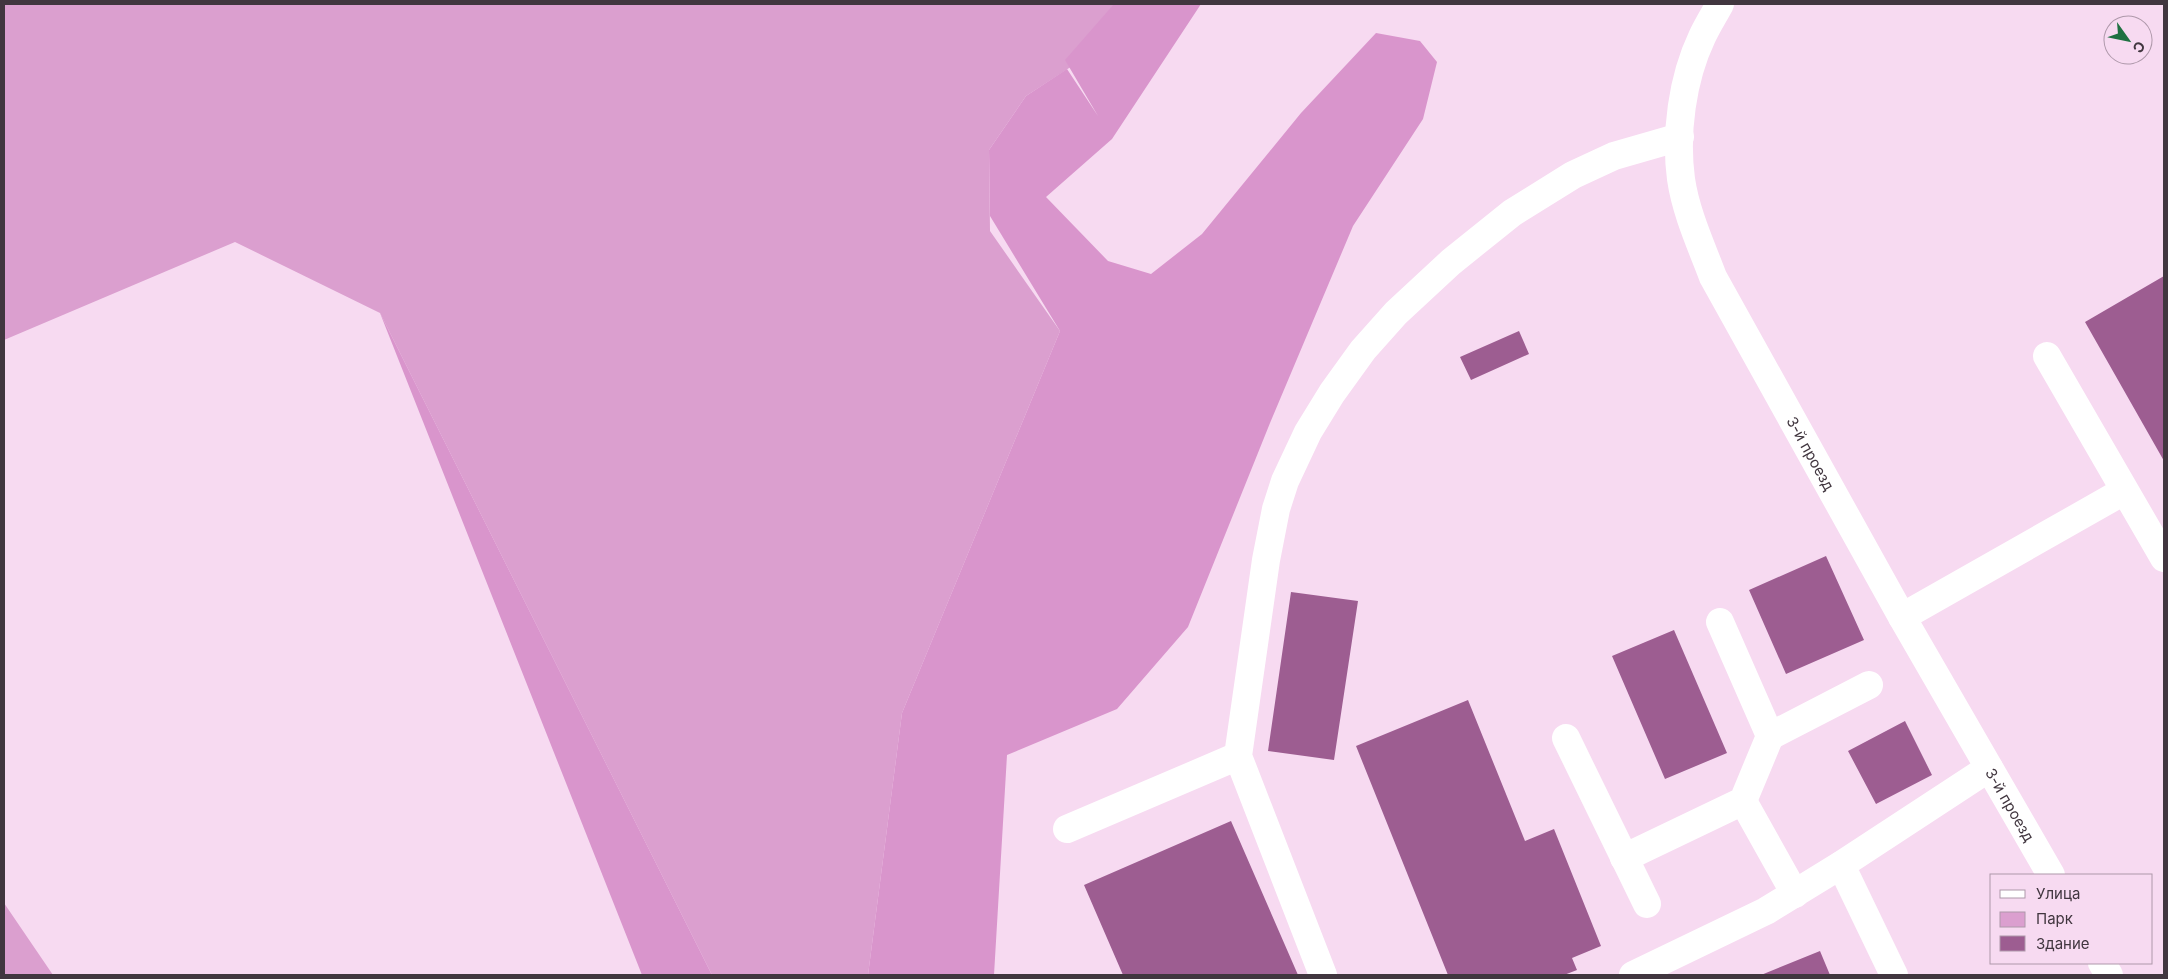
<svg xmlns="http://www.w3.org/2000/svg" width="2168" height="979" viewBox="0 0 2168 979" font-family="Inter,sans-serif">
<rect width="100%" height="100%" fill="#f7daf1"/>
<path fill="#db9fcf" d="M 4,4 L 1152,4 L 1106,44 L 1026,96 L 989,150 L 990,231 L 1060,331 L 902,713 L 868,975 L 712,975 L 380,313 L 235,242 L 4,340 Z
M 4,903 L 53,975 L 4,975 Z"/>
<path fill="#d995cc" d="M 1114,4 L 1201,4 L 1112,139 L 1046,197 L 1108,261 L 1151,274 L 1202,234 L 1301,113 L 1376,33 L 1420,41 L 1437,62 L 1423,119 L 1353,226 L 1270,423 L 1188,627 L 1117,709 L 1007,755 L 994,975 L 868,975 L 902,713 L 1060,331 L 990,216 L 989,150 L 1026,96 L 1067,69 L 1098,116 L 1065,60 Z
M 380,313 L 712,975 L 642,975 Z"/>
<path fill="#9d5d91" d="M 2164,276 L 2164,461 L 2085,322 Z
M 1519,331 L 1529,354 L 1471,380 L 1460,357 Z
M 1826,556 L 1864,640 L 1786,674 L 1749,590 Z
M 1291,592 L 1358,601 L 1334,760 L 1268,751 Z
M 1674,630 L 1727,753 L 1665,779 L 1612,656 Z
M 1468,700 L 1525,841 L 1554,829 L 1601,946 L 1572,958 L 1577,970 L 1564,975 L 1448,975 L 1356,746 Z
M 1905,721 L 1932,775 L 1876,804 L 1848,751 Z
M 1231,821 L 1298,975 L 1123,975 L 1084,885 Z
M 1820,951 L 1830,975 L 1761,975 Z"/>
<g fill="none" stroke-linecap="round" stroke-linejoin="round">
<g stroke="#fff" stroke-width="28">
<path id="s1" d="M 1720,4 C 1714,15 1707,26 1702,37 C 1682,79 1675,134 1681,179 C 1686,213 1701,245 1713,277 L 1902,617 L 2051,875"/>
<path d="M 2047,356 L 2164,558"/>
<path d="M 1902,617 L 2124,491"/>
<path d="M 1770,736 L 1869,685"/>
<path d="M 1566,738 L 1647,904"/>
<path d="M 1743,801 L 1795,894"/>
<path d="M 1067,829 L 1238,756"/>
<path d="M 1624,858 L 1743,801 L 1770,736 L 1720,622"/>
<path d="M 1841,865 L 1894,975"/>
<path d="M 2102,963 L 2109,975"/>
<path d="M 1323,975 L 1238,756 L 1266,560 L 1276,509 L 1285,481 L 1308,432 L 1332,393 L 1363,350 L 1396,313 L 1451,262 L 1512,213 L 1573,175 L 1614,156 L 1680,137"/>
<path d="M 1633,975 L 1766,911 L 1841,865 L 1989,768"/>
</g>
</g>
<g text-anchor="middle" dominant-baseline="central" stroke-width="5" stroke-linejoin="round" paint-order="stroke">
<g font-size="15" fill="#41363f" stroke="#f7daf1">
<text stroke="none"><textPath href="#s1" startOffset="488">3-й проезд</textPath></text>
<text stroke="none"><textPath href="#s1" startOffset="892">3-й проезд</textPath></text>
</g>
</g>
<rect width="2168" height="979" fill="none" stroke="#41363f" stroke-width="10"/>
<rect x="1990" y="874" width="162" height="90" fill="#f7daf1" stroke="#ae98aa"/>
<rect x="2000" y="890" width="25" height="8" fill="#ffffff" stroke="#ae98aa"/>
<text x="2036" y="899" font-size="15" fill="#41363f">Улица</text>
<rect x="2000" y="912" width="25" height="15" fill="#db9fcf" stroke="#ae98aa"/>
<text x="2036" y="924" font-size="15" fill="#41363f">Парк</text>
<rect x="2000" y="936" width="25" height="15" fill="#9d5d91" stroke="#ae98aa"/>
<text x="2036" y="949" font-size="15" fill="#41363f">Здание</text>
<g transform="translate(2128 40) rotate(123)"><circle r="24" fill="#f7daf1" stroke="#ae98aa"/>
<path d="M0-4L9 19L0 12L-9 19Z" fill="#1f7142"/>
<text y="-8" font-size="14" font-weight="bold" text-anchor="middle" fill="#41363f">С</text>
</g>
</svg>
